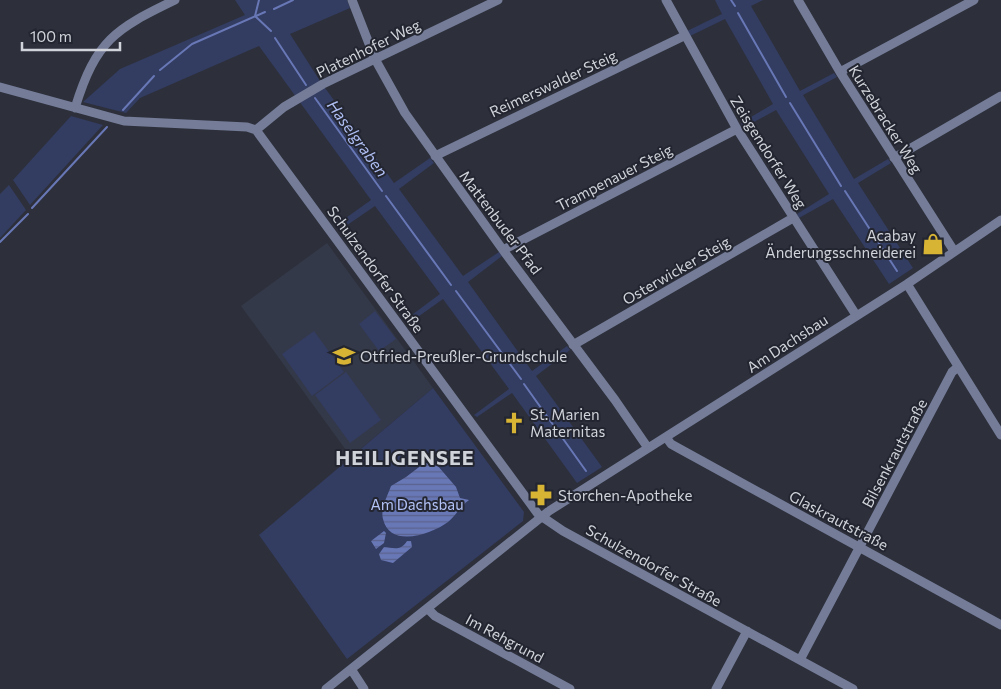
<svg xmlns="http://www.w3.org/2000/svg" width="1001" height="689" viewBox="0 0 1001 689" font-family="Commissioner,sans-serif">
<defs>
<pattern id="water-rules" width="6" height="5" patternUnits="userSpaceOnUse" patternTransform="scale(1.25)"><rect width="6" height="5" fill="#6877b6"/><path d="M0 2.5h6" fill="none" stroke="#5a638d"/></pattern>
</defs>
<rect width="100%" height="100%" fill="#2d303b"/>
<path fill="#343949" d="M 327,243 L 433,388 L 351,457 L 241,306 Z"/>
<path fill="#333c61" d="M 235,0 L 347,0 L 350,8 L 290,34 L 320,81 L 394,183 L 430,158 L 434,163 L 399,189 L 463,276 L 499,252 L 502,256 L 468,282 L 532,371 L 567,346 L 570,350 L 536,376 L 602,467 L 577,483 L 512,393 L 477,417 L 474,415 L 509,389 L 443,299 L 408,324 L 405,320 L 440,294 L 375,206 L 340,230 L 336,225 L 371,200 L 259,46 L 140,98 L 126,113 L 83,102 L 120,69 L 245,15 Z
M 715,0 L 763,0 L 751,6 L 800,91 L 834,73 L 837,77 L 803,95 L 854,179 L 888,159 L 891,163 L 858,183 L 913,268 L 889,284 L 833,199 L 799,218 L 797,214 L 829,194 L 776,110 L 743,128 L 741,123 L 773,104 L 725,19 L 690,36 L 687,31 L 722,14 Z
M 71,116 L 103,125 L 30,205 L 13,180 Z
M 9,185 L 26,210 L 0,238 L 0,194 Z
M 375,311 L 396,339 L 379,351 L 359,324 Z
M 314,331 L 344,372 L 312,396 L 282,354 Z
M 346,372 L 381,420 L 350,443 L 315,395 Z
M 433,388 L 524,512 L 523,521 L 347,659 L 259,535 Z"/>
<path fill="url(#water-rules)" d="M 431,458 L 456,487 L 460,498 L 469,500 C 461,506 456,515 448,522 C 432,534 390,549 383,519 C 380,509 388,495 391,486 L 406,477 Z
M 384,531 L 386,533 L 384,543 L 376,549 L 371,541 Z
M 407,541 L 411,541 L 412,547 L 393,563 L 381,560 L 379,554 L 384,547 C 394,548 401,551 407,541 Z"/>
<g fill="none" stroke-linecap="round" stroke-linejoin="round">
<path stroke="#6877b6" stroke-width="2" d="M 259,0 L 255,16 L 271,31
M 731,0 L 735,6
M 274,9 L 293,0
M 738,13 L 786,97
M 275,38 L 306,85
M 160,70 L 192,44 L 265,12
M 315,98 L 382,191
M 790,103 L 841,186
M 123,110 L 154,76
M 845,191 L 897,271
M 386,196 L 451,285
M 32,208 L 107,127
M 0,242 L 28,214
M 456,291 L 521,379
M 524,384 L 586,471"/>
<path stroke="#747c98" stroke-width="9" d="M 352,0 L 375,59 L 405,113 L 503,250 L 615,400 L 648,448
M 666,0 L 737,129 L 856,315
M 798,0 L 840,72 L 954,251
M 840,72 L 974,0
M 0,87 L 124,121 L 247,127 L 256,130 L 538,514 L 563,531 L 853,689
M 75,108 C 96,40 115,29 175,0
M 256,130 L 284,107 L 323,84 L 498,0
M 435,156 L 684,36
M 894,158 L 1001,96
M 503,250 L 737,129
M 907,284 L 1001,435
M 573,345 L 793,218
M 666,437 L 671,444 L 680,449 L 1001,625
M 428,609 L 435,616 L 570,689
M 800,660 L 952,372 L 958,367
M 351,669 L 364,689
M 326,689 L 549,511 L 907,284 L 1001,220
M 716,689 L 747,631"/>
</g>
<defs>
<g id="shop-bare" transform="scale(1.725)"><path d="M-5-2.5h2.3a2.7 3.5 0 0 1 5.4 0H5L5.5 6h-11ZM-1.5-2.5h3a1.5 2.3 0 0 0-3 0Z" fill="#d8b434" stroke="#232630" stroke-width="2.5" paint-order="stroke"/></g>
<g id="school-bare" transform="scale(1.725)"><path d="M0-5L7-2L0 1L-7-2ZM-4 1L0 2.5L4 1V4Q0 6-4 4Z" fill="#d8b434" stroke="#232630" stroke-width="2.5" paint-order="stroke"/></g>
<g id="church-bare" transform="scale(1.725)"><path d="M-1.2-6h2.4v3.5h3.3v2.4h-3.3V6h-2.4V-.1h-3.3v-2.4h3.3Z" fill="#d8b434" stroke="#232630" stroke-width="2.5" paint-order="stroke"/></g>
<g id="pharmacy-bare" transform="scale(1.725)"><path d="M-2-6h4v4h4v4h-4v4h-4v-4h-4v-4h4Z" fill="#d8b434" stroke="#232630" stroke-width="2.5" paint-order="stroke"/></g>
</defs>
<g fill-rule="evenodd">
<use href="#shop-bare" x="933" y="244"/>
<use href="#school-bare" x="344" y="356"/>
<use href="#church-bare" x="514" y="423"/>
<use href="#pharmacy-bare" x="541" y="495"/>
</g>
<g text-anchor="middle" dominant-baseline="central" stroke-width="4" stroke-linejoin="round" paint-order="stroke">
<g font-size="15" fill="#d1d3da" stroke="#232630">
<text transform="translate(368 48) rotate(-26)">Platenhofer Weg</text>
<text transform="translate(553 83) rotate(-25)">Reimerswalder Steig</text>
<text transform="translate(886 119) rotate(58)">Kurzebracker Weg</text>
<text transform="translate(769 152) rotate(58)">Zeisgendorfer Weg</text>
<text transform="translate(614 177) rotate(-27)">Trampenauer Steig</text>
<text transform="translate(501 222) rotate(53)">Mattenbuder Pfad</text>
<text transform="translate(376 269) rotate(54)">Schulzendorfer Straße</text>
<text transform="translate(676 270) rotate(-30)">Osterwicker Steig</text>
<text transform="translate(787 343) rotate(-33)">Am Dachsbau</text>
<text transform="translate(894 453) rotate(-62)">Bilsenkrautstraße</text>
<text transform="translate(839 520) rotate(28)">Glaskrautstraße</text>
<text transform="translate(654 565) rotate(29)">Schulzendorfer Straße</text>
<text transform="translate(505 638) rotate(28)">Im Rehgrund</text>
</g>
<g font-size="15" fill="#d1d3da" stroke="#232630" text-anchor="start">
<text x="916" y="235" text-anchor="end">Acabay<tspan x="916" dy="17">Änderungsschneiderei</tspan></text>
<text x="360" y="356">Otfried-Preußler-Grundschule</text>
<text x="530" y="414">St. Marien<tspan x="530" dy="17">Maternitas</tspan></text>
<text x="558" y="495">Storchen-Apotheke</text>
</g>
<g font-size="15" fill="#b3c2f7" stroke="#232630">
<text x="417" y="504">Am Dachsbau</text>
</g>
<g font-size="16" font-style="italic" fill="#afbef4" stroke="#232630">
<text transform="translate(358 138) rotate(54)">Haselgraben</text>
</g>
<g font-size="20" font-weight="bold" letter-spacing="1" fill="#d1d3da" stroke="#232630">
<text x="405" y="457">HEILIGENSEE</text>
</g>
</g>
<path d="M22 42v8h98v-8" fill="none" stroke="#d1d3da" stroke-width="2.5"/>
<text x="30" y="42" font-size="15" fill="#d1d3da" stroke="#232630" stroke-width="4" paint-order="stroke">100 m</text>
</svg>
